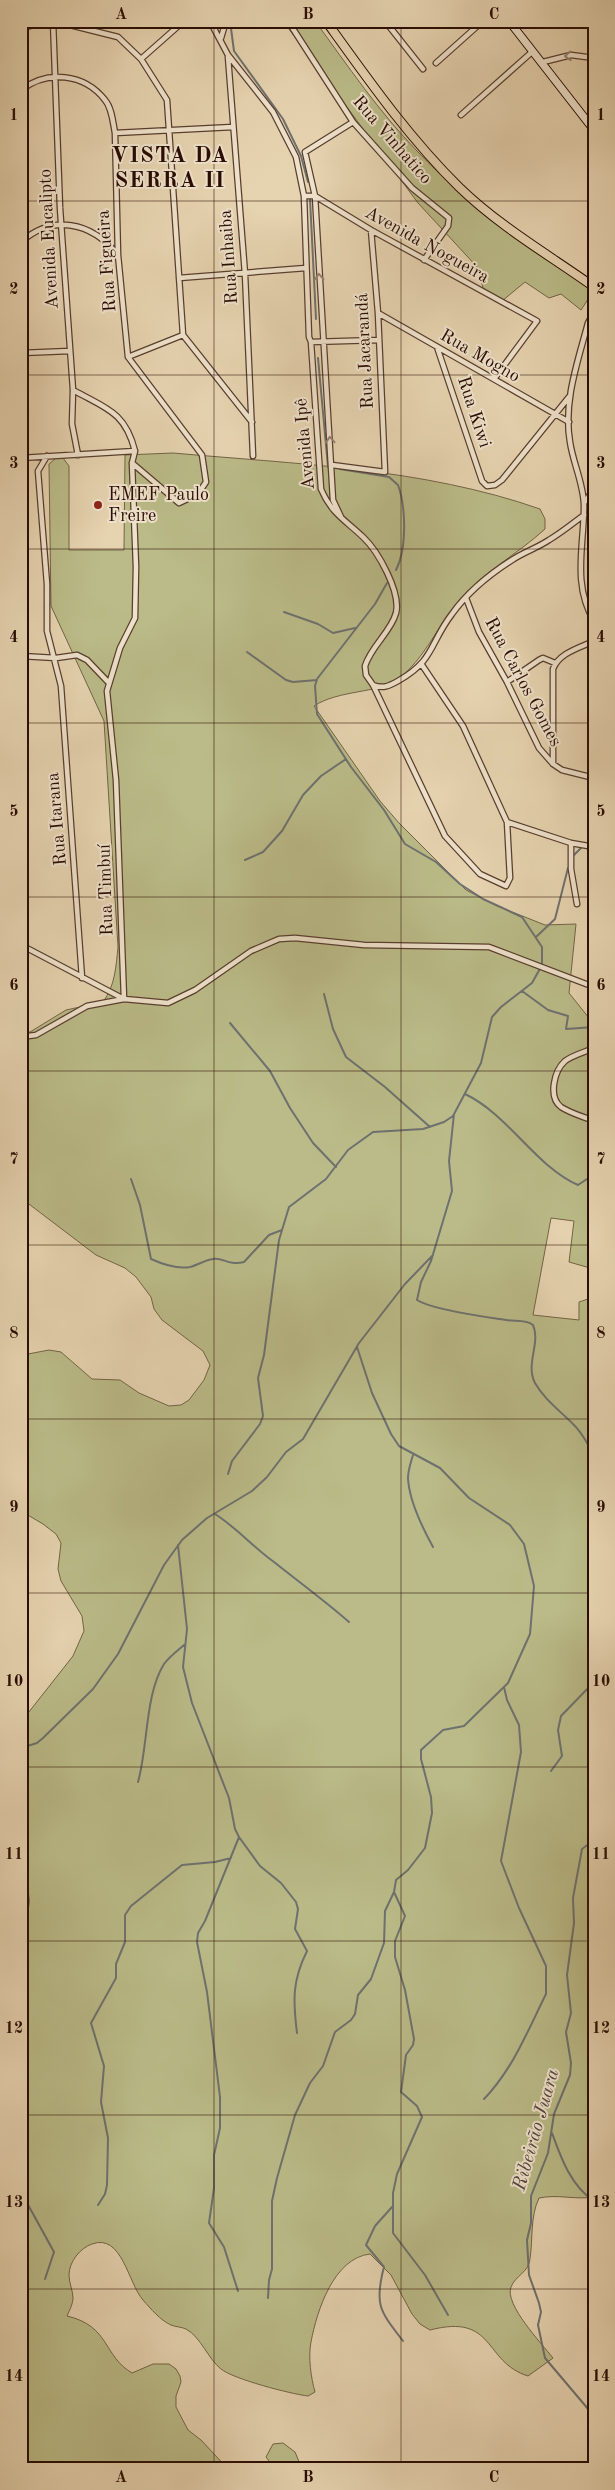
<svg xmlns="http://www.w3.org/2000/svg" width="615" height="2490" viewBox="0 0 615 2490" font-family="'Old Standard TT',serif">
<rect width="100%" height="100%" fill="#e6d3b0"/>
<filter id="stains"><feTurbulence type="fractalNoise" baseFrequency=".004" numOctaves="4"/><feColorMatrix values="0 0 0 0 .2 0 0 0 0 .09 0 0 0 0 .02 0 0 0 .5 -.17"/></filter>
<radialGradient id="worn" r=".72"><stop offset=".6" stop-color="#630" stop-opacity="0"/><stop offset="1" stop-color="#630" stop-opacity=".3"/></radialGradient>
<path fill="#babb88" stroke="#726445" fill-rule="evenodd" d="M 283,21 L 315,21 C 348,66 379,112 418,152 C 470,207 531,249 594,290 L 581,310 L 561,294 L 549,298 L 525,282 L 502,301 L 483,288 L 478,268 L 418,203 Z
M 173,453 C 295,464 423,468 540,509 L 545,519 L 545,529 C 517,555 482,572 458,602 C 436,628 425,659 397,680 C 379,693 338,690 314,706 L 380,801 L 399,823 L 466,890 L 497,906 L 545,925 L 576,924 L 569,993 L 589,1018 L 594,1020 L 594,2197 C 575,2200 558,2194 539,2198 C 530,2217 533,2239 530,2259 C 529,2272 515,2276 511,2287 C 504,2304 542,2344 553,2358 L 528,2376 C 483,2362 496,2313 430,2330 L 420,2324 L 412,2314 L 391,2275 L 370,2254 C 334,2258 317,2310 311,2342 C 308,2357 311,2378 315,2392 L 308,2396 C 291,2394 233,2379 221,2369 C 208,2359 201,2337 186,2329 C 182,2327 176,2327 171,2325 C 160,2320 151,2309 143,2300 C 128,2283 122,2233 92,2244 C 80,2248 69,2262 69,2275 C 69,2283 73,2291 73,2298 C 73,2304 69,2311 67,2316 C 110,2326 103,2356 132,2373 L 153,2364 L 169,2364 L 176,2369 L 180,2376 L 181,2382 L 176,2396 L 176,2407 L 188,2430 L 201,2440 L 228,2469 L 21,2469 L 21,1722 L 73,1656 L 84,1631 L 82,1616 L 61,1581 L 58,1569 L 61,1543 L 56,1534 L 43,1524 L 21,1511 L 21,1349 L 28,1354 L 49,1350 L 61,1352 L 92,1379 L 120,1380 L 139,1393 L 169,1406 L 181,1405 L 189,1400 L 204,1380 L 210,1365 L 203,1351 L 162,1320 L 154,1309 L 151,1297 L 136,1277 L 125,1268 L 96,1255 L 21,1198 L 21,1032 L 30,1032 L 66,1010 L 103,1002 C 115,986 116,967 118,947 L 104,721 L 51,606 L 49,464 L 56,458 L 63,458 L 69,466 L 69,550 L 124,550 L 125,455 ZM 551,1218 L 574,1221 L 569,1262 L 590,1268 L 588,1299 L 579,1302 L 579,1320 L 533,1315 Z
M 594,2399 L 594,2431 L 588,2413 L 591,2400 Z
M 283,2443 L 295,2452 L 302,2469 L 275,2469 L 266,2457 L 273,2444 Z"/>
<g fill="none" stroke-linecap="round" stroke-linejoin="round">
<path stroke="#6e716f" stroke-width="2" d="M 230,21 L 234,51 L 283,119 L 301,156 L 308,182
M 310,199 L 316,319
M 318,358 L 328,467
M 340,469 L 389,477 L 398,485 C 406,507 407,549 396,570
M 284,612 L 318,624 L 333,633 L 355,628
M 247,652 L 286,680 L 293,682 L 317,680
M 588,840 L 594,820
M 572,857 L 581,848
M 245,860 L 263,852 L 282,831 L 303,795 L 321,776 L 346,759
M 536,937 L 555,919 L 568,868
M 522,991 L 548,1010 L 568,1016 L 566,1029 L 594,1027
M 324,994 L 333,1029 L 346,1057 L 385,1087 L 430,1127
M 230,1023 L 270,1071 L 290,1108 L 313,1143 L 336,1167
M 465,1094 C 509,1115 535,1166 578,1185 L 590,1177
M 454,1114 L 449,1161 L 452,1191 L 431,1261 L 421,1282 L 417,1300 C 432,1310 486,1317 506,1320 C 515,1322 525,1319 533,1325 C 541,1343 525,1364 535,1383 C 544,1399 559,1410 572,1423 C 580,1430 585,1439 590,1448
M 131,1179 L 140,1205 L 151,1259 C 162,1264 178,1269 190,1267 C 198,1265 205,1260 213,1259 C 223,1257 228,1266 244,1262 L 269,1235 L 282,1230
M 413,1455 C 411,1462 408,1470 408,1478 C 409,1501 422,1527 433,1547
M 228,1474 L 232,1461 L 260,1424 L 263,1416 L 258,1378 L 264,1355 L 279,1240 L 289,1207 L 326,1179 L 348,1150 L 373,1132 L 423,1129 L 444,1122 L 453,1116 L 481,1063 L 492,1017 L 501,1007 L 532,983 L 542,965 L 542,947 L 522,917 L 483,899 L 460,884 L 436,862 L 405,844 L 384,810 L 351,767 L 317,714 L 315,686 L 317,679 L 375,604 L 387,583
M 215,1514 C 237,1528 253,1547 274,1562 C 299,1582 325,1601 349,1622
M 178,1545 L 187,1629 L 183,1667 L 192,1703 L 229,1798 L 235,1829 L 239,1837 L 260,1866 L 281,1883 L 296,1902 L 298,1909 L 295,1929 L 307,1951 C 292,1981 293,2001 297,2033
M 21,1748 L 37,1743 L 43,1738 L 93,1689 L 118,1654 L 164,1565 L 182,1540 L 207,1518 L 252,1491 L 267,1477 L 286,1452 L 303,1439 L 359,1343 L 405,1284 L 433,1255
M 551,1771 L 562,1756 L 558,1730 L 561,1716 L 594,1682
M 138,1782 C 148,1747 145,1694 164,1664 C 169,1657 177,1651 184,1645
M 594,1840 L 582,1849 L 573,1898 L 574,1923 L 567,1975 L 571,2013 L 566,2032 L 571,2063 L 570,2075 L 554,2114 L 548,2153 L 531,2196 L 531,2223 L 527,2240 L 529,2275 L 539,2303 L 541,2312 L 538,2325 L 545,2358 L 594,2416
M 21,1842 L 29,1901 L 21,1957
M 394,1892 L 405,1916 L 395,1941 L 395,1957 L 405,1990 L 414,2039 L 413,2045 L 406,2055 L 401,2092 L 417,2106 L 422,2117 L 397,2174 L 393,2193 L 393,2233 L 425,2275 L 448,2315
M 484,2099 C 513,2069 528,2030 546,1994 L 546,1966 L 519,1908 L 501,1861 L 521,1752 L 519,1725 L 507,1700 L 504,1687
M 552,2133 C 561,2158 571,2186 594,2201
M 21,2192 L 54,2252 L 45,2279
M 98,2205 L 105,2194 L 107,2185 L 108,2138 L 101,2102 L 104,2066 L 91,2023 L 116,1978 L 116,1964 L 125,1942 L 125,1915 L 131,1906 L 182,1865 L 215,1862 L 231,1858
M 392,2207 L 375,2226 L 366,2245 L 384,2267 C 374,2305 380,2311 403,2341
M 238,2291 L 224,2247 L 209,2223 L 214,2188 L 214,2155 L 220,2128 L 220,2097 L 207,1992 L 197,1942 L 198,1933 L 205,1921 L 239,1837
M 268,2298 L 269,2280 L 272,2269 L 272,2201 L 277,2178 L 295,2115 L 310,2083 L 323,2066 L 335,2032 L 351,2020 L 355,2014 L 358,1995 L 371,1979 L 384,1943 L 385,1911 L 394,1892 L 396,1880 L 408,1870 L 425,1848 L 432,1813 L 431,1797 L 421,1759 L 421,1750 L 443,1730 L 464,1726 L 508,1683 L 530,1634 L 534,1586 L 524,1544 L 510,1525 L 469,1498 L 440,1468 L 399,1446 L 391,1434 L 372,1393 L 357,1347
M 21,2466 L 26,2469"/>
<g stroke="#583e2e" stroke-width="7">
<path id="street" d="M 53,21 L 60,208 L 73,390 L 72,424 L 78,455
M 54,21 L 118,37 L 141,59 L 167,100 L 183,335 L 252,422
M 210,21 L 228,55 L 273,112 L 296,157 L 304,196 L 309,337 L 311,342 L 321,489 C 331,513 345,520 363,537 C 378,551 401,592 396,613 C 391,632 371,646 365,666 L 366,675 L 373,685 C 383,689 389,686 398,681 C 435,660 429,644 452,614 C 467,593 490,574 512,560 C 524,552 537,548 549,540 C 561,533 572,524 584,515
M 288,21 L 353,122 L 412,188 L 449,218 L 448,226 L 424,260
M 385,21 L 423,69
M 21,28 L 51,21
M 221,38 L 226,21
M 228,57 L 245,274 L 253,456
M 141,59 L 184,21
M 543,62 L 571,55 L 594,58
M 436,63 L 483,21
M 21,90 C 47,70 84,73 105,100 C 112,108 113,123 115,133 L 118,255 L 128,357 L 202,455 L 206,482 L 198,494 L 179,503 L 132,463
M 461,115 L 533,51
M 115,133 L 233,127
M 304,196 L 315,196 L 371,230 L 537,321 L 494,379
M 21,242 C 53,214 91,222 117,254
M 179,278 L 306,268
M 594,312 L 588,323 C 578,361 563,402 570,442 C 573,463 584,485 584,506 C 584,546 572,584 594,621
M 378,313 L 569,422
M 311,342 L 379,340
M 437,347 L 482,481 L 487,486 L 495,485 L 502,480 L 569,397
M 21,353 L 70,351
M 128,357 L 183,335
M 47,456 L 38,471 L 47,584 L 47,631 L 61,686 L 82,978
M 21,458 L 135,451 C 125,411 105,408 73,390
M 332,465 L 385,472 L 378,313 L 371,230
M 584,503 L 594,489
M 341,517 L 333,500 L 315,196 L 305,152 L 353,122
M 466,598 L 479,632 L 507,682 L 539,748 L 553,764 L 562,770 L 594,778
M 21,656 L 56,658 L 77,655 L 87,660 L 108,682
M 422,665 L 463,726 L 507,822 L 571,843 L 594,847
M 507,682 L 539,660 L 543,658 L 555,663
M 373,685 L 445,836 L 480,874 L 506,886 L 510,878 L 507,822
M 553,764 L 553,669 C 559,653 579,648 594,641
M 571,843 L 571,869 L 577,904
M 21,945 L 122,998
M 124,999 L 116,780 L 107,691 L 120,648 L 135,618 L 136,567 L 132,463 L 135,451
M 21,1037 L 36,1035 L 87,1006 L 124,999 L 168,1003 L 195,990 L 251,951 L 279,939 L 295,938 L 364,945 L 489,947 L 594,987
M 594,1048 C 585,1052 573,1055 565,1061 C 554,1071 548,1097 561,1107 C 570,1113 584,1117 594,1121"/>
</g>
<g stroke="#290c02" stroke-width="9">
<path id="secondary" d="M 509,21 L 594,130"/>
</g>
<g stroke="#290c02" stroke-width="10">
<path id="primary" d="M 326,21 C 367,78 409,138 459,187 C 499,226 549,255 594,287"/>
</g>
<use href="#street" stroke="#efe2cc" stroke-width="4.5"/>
<use href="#secondary" stroke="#efe2cc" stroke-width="7"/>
<use href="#primary" stroke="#e6d3b0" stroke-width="8"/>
</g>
<defs><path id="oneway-chevron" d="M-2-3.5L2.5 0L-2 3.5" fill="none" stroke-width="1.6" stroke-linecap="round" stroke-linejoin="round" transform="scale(1.25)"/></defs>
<g stroke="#968271">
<use href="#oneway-chevron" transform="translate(568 56) rotate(177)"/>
<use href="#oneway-chevron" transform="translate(319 277) rotate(-93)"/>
<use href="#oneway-chevron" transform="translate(330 440) rotate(-94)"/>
</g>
<path fill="none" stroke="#290c02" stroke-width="1" stroke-opacity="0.55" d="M 214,21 L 214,2469M 401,21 L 401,2469M 21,201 L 594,201M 21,375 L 594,375M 21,549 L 594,549M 21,723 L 594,723M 21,897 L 594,897M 21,1071 L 594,1071M 21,1245 L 594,1245M 21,1419 L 594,1419M 21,1593 L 594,1593M 21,1767 L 594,1767M 21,1941 L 594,1941M 21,2115 L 594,2115M 21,2289 L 594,2289"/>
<circle fill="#8f2418" stroke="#efe2cc" stroke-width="2" cx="98" cy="505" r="5"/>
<g text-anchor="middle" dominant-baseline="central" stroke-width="4" stroke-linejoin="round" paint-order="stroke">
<g font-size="18" fill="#290c02" stroke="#efe2cc">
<text transform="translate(392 140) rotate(49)">Rua Vinhatico</text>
<text transform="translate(49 239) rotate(-93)">Avenida Eucalipto</text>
<text transform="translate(427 245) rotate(29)">Avenida Nogueira</text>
<text transform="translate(229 257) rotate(-94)">Rua Inhaiba</text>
<text transform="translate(107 261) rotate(-94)">Rua Figueira</text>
<text transform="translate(365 351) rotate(-93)">Rua Jacarandá</text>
<text transform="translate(480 356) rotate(30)">Rua Mogno</text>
<text transform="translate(474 412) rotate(72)">Rua Kiwi</text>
<text transform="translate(305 444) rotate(-95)">Avenida Ipê</text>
<text transform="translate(523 682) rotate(62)">Rua Carlos Gomes</text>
<text transform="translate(57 819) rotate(-95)">Rua Itarana</text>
<text transform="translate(106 890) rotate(-92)">Rua Timbuí</text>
</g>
<g font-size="18" fill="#290c02" stroke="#efe2cc" text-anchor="start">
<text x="108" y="495">EMEF Paulo<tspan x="108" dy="21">Freire</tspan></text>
</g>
<g font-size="19" font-style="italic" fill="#514741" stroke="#efe2cc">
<text transform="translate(537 2130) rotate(-74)">Ribeirão Juara</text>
</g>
<g font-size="22" font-weight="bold" letter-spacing="1" fill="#290c02" stroke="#efe2cc">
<text x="170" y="156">VISTA DA<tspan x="170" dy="25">SERRA II</tspan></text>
</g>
</g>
<rect width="615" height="2490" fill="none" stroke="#e6d3b0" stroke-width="55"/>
<rect x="28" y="28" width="560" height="2434" fill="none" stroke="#290c02" stroke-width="2"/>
<g font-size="16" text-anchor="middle" font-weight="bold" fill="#290c02">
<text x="121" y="19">A</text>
<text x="308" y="19">B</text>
<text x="494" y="19">C</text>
<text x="14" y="120">1</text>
<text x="601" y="120">1</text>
<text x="14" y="294">2</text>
<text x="601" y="294">2</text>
<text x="14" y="468">3</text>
<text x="601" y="468">3</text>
<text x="14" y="642">4</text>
<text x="601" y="642">4</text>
<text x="14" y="816">5</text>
<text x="601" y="816">5</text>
<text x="14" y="990">6</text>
<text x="601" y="990">6</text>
<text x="14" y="1164">7</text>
<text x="601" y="1164">7</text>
<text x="14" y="1338">8</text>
<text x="601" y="1338">8</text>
<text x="14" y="1512">9</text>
<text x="601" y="1512">9</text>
<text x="14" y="1686">10</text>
<text x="601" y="1686">10</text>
<text x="14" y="1859">11</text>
<text x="601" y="1859">11</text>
<text x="14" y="2033">12</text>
<text x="601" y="2033">12</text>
<text x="14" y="2207">13</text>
<text x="601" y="2207">13</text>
<text x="14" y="2381">14</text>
<text x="601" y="2381">14</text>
<text x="121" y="2482">A</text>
<text x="308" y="2482">B</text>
<text x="494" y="2482">C</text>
</g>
<rect width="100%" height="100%" filter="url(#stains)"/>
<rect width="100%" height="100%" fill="url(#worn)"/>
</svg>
